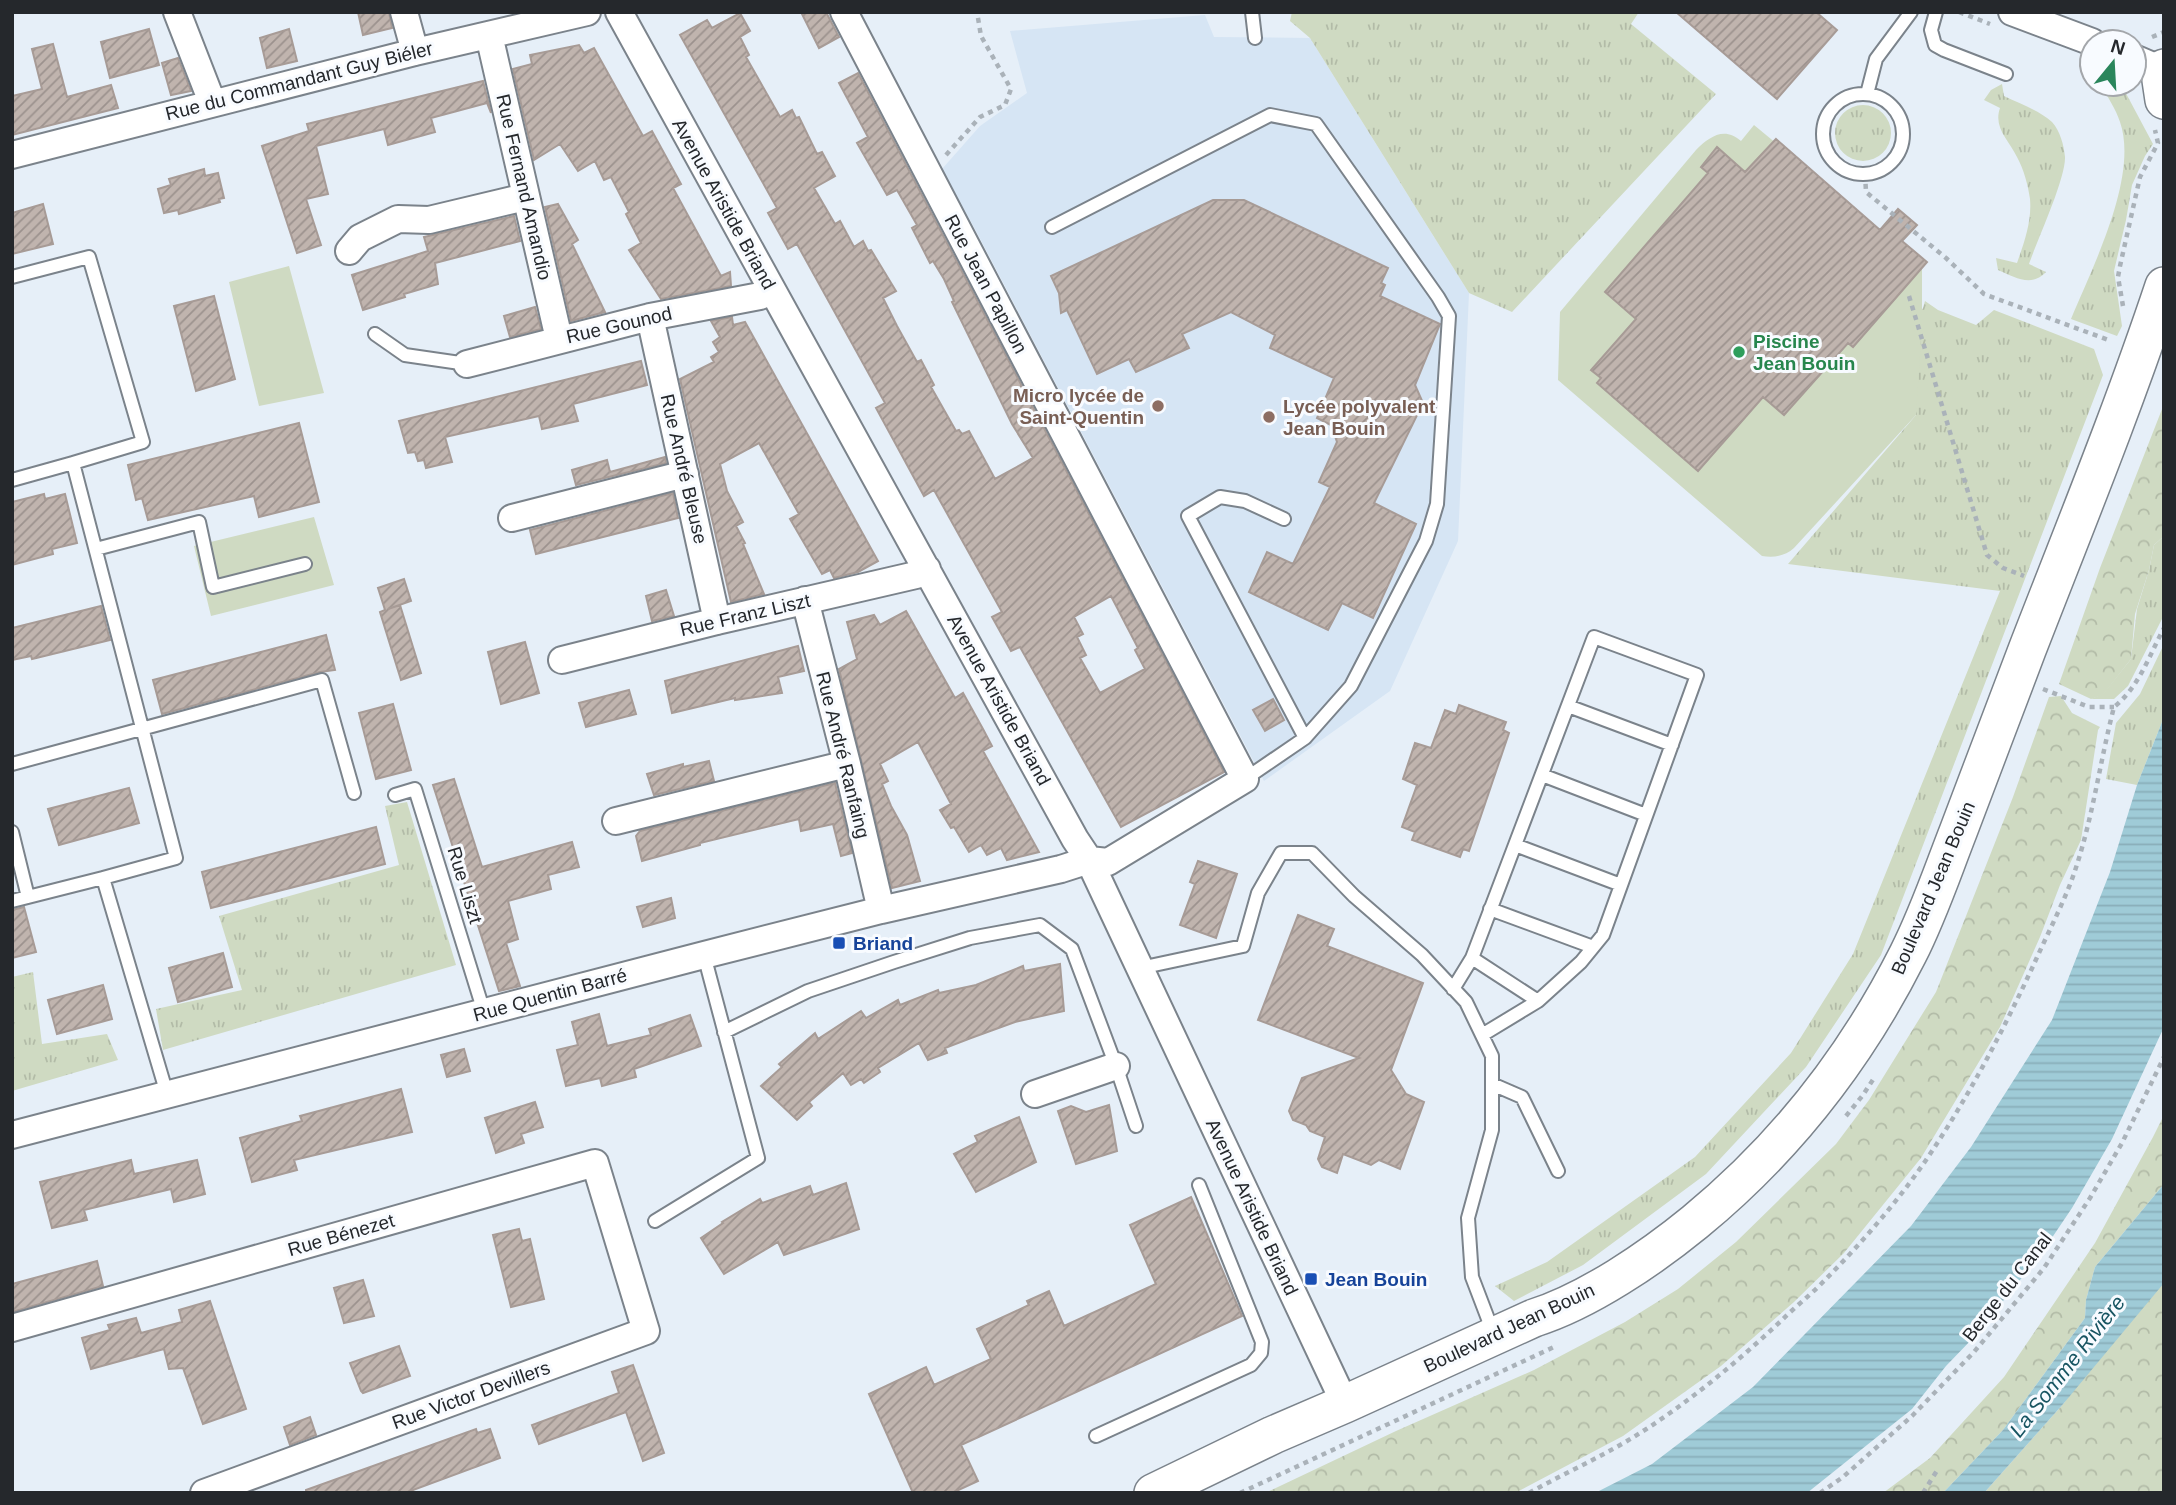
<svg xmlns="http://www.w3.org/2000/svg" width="2176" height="1505" viewBox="0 0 2176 1505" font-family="Arial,sans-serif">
<defs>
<pattern id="grass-tufts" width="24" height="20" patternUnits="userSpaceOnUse" patternTransform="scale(1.75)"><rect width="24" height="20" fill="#cfdac2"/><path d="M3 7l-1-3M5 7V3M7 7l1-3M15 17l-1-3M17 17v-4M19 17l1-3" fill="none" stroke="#b2bba7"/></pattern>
<pattern id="forest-crowns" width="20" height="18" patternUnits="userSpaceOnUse" patternTransform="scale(1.75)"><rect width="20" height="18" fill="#cfdac2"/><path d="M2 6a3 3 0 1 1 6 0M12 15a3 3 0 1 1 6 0" fill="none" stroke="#b2bba7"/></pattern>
<pattern id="water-rules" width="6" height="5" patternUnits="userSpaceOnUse" patternTransform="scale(1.75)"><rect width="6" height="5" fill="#9fcbd7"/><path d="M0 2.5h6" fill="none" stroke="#89aeb9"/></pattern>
<pattern id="building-hatch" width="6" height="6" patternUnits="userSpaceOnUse" patternTransform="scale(1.75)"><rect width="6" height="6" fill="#c0b4ae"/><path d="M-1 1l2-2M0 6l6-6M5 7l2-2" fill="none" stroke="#9c928e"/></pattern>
</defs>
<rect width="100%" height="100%" fill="#e6eff8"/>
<path fill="#d6e5f4" d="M 1205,15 L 1214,37 L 1310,38 L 1469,293 L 1458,541 L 1390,691 L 1264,781 L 976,231 L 942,169 L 980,126 L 1027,93 L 1010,31 Z"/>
<path fill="url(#grass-tufts)" d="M 1292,12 L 1639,12 L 1631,24 L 1716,94 L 1512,312 L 1469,293 L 1310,38 L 1290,21 Z
M 2002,84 L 2004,96 C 2020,104 2039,110 2052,122 C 2060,131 2064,145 2065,157 C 2066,178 2037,241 2029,264 L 2046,272 C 2031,288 2015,277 1998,270 L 1996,258 L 2017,263 C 2024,243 2032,221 2030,199 C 2028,185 2024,170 2017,157 C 2009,140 1993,128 2000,108 L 1984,100 L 1991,90 Z
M 2100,84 L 2121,84 L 2153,144 L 2145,156 L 2132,185 L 2126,220 L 2114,271 L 2122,326 L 2117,336 L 2071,319 C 2092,268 2139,177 2120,122 C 2116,109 2107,96 2100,84 Z
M1835 133a28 28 0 1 1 56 0a28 28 0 1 1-56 0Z
M 1925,301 L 1938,310 L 1976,325 L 1994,310 L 2094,349 L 2103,375 L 1881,955 L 1806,1067 L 1706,1174 L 1583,1265 L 1514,1301 L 1495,1286 L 1547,1262 L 1695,1157 L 1791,1053 L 1853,954 L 2000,591 L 1788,564 L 1916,415 L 1905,333 L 1923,308 Z
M 2164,536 L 2164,615 L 2128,686 L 2114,699 L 2091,699 L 2103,694 L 2131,659 L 2137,609 L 2149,570 L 2154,545 Z
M 2164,644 L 2164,717 L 2137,785 L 2106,779 L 2116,723 L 2140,694 Z
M 407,802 L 456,965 L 163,1050 L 156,1009 L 242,990 L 219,916 L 399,865 L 385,806 Z
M 33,972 L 42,1044 L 107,1034 L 118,1060 L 12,1091 L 12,977 Z"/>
<path fill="url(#forest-crowns)" d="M 2164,404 L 2164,536 L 2154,545 L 2149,570 L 2135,614 L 2131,659 L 2103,695 L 2091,699 L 2059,684 L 2100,568 Z
M 2061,696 L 2072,713 L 2100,727 L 2098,730 L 2081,840 L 2060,885 L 2040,937 L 2000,1027 L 1921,1158 L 1844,1253 L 1794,1302 L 1721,1366 L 1623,1436 L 1515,1493 L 1265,1493 L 1396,1431 L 1534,1370 L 1625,1322 L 1678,1289 L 1736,1242 L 1836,1144 L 1869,1100 L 1936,992 L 2013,797 L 2049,697 Z
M 2164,1115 L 2164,1184 L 2095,1267 L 2086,1300 L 2085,1318 L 2003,1430 L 1943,1493 L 1883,1493 L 1930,1458 L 2004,1377 L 2095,1243 L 2153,1137 Z
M 2164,1257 L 2164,1493 L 1984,1493 L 2064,1403 Z"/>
<path fill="#cfdac2" d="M 1754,125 L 1922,264 L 1922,324 L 1916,415 L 1794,548 C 1785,556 1774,558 1762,556 L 1558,380 L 1560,312 L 1696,150 C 1709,137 1724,126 1741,141 Z
M 289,266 L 324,393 L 259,406 L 229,282 Z
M 314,517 L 334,585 L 211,616 L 194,546 Z"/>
<path fill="url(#water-rules)" d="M 2164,717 L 2164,1027 L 2112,1139 L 2072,1208 L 2041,1254 L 1974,1337 L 1946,1366 L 1912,1409 L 1807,1493 L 1595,1493 L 1652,1464 L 1753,1387 L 1911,1226 L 1971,1147 L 2052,1020 L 2110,872 L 2137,785 Z
M 2164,1184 L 2164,1283 L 2064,1403 L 1984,1493 L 1943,1493 L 2003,1430 L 2085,1318 L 2086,1300 L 2095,1267 Z"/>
<path fill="url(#building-hatch)" stroke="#a79b96" stroke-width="2" fill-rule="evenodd" d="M 358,12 L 389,12 L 392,28 L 363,35 Z
M 801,12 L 826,12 L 839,37 L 819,48 Z
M 1676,12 L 1816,12 L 1837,30 L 1777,99 Z
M 740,13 L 750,31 L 740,37 L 749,55 L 746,57 L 780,117 L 792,110 L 796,118 L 799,117 L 817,154 L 822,152 L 835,176 L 814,188 L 835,224 L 840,221 L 854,247 L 863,241 L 868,251 L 871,250 L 896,291 L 883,298 L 897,326 L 917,362 L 921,360 L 934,385 L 931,387 L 956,431 L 959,430 L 962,434 L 969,431 L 995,479 L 1033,458 L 1012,424 L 952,302 L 954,301 L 944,279 L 933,261 L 930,263 L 912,228 L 917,225 L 897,190 L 887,195 L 857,143 L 868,137 L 839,83 L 858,73 L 1224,772 L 1121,827 L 1020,647 L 1011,651 L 992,617 L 1002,612 L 934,490 L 924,496 L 876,408 L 885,403 L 797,244 L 788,249 L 768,213 L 777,208 L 680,35 L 707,20 L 712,28 ZM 1111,596 L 1138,648 L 1135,650 L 1145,669 L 1100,693 L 1080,658 L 1086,655 L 1077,637 L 1083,634 L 1074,617 Z
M 149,29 L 159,65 L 110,78 L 101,42 Z
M 289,29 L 297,61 L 267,68 L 260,38 Z
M 53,44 L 67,97 L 111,85 L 118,108 L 12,135 L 12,96 L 42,89 L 32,49 Z
M 579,45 L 584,53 L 594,48 L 643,136 L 652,131 L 681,184 L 673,188 L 721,276 L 730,272 L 731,286 L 661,299 L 629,250 L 641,243 L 626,214 L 629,212 L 611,177 L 604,180 L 595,161 L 578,171 L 560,144 L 534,160 L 513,69 L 532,64 L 530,55 Z
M 178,58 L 191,91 L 171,95 L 162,63 Z
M 483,81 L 491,113 L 487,103 L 431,118 L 435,132 L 388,145 L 384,129 L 316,146 L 328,194 L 306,199 L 321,245 L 297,253 L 262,146 L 309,131 L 307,124 Z
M 1776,139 L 1880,230 L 1898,209 L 1917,225 L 1902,241 L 1927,262 L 1853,347 L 1848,343 L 1784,415 L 1763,397 L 1698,471 L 1597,383 L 1601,378 L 1591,370 L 1636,319 L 1605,292 L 1708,173 L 1701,167 L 1717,147 L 1745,172 Z
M 204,169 L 205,176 L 218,173 L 224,198 L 219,199 L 220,202 L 179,214 L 178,210 L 164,213 L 158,189 L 171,185 L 169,179 Z
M 1213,200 L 1244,200 L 1388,268 L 1381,283 L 1385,285 L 1380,296 L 1440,324 L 1415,385 L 1423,403 L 1374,503 L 1416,524 L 1373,618 L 1342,603 L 1328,630 L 1249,592 L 1267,552 L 1293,564 L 1330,487 L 1319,482 L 1337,442 L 1331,425 L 1317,418 L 1334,378 L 1270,348 L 1275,335 L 1231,312 L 1182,334 L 1189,348 L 1136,372 L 1129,359 L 1097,374 L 1067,310 L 1061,313 L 1059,293 L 1051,276 Z
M 43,204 L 53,244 L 12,254 L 12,213 Z
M 558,204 L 578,240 L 572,244 L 605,312 L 571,321 L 545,207 Z
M 514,216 L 520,241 L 435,263 L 438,284 L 404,294 L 405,297 L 363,310 L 352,275 L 428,251 L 424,237 Z
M 214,296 L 235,379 L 196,391 L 174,306 Z
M 535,307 L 541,329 L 510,337 L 504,316 Z
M 732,317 L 733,325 L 745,322 L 878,561 L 858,572 L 834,578 L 830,570 L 822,574 L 790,519 L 799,514 L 759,443 L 720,464 L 727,491 L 743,522 L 736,526 L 745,543 L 743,544 L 764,594 L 731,602 L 680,379 L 714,362 L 711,357 L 719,352 L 713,342 L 720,337 L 711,321 Z
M 641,361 L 647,385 L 573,404 L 578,421 L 542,429 L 539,416 L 445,437 L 452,462 L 426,468 L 424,460 L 418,461 L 415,452 L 408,453 L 399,421 Z
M 299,423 L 319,502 L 259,517 L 254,496 L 148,520 L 142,498 L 136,500 L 128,465 Z
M 665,457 L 666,463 L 576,485 L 572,470 L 607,460 L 610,472 Z
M 673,493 L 678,518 L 536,554 L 530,530 Z
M 44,494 L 45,499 L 65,494 L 77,543 L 52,549 L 53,554 L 12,565 L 12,502 Z
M 404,579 L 411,601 L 388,609 L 400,605 L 421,673 L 401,680 L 380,612 L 385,610 L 378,588 Z
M 666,590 L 674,616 L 652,621 L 646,596 Z
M 101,606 L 110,640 L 32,659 L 31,656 L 12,660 L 12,628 Z
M 906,611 L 955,698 L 963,693 L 983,729 L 992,746 L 983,751 L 1039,852 L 1007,860 L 1001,848 L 987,855 L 981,845 L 969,852 L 954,827 L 951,828 L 940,810 L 951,804 L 918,742 L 880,764 L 888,781 L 882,784 L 891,806 L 907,835 L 920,881 L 892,888 L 839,669 L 857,659 L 847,622 L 874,615 L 880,625 Z
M 326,635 L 335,670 L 320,672 L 162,714 L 153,680 Z
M 525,642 L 539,693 L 501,704 L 488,652 Z
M 798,646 L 804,671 L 778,677 L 782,693 L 735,700 L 735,698 L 672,713 L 665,681 Z
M 629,690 L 636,714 L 586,727 L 579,703 Z
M 1273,699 L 1284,720 L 1265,731 L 1253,710 Z
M 393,704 L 411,770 L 376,779 L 359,713 Z
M 1459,705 L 1506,722 L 1503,730 L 1509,733 L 1469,851 L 1463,849 L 1460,857 L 1412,840 L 1415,832 L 1402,827 L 1417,785 L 1403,779 L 1415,743 L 1431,748 L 1445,710 L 1456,714 Z
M 709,761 L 714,781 L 654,795 L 647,774 L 683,764 L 683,767 Z
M 454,779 L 482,867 L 572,842 L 579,867 L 548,875 L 551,889 L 508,901 L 518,939 L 506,943 L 520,986 L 499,991 L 433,785 Z
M 835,783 L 852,853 L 841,856 L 833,824 L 801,831 L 799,819 L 700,843 L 700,845 L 642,861 L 636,836 L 640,831 Z
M 129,788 L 139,823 L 59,845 L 48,809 Z
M 376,827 L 385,864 L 211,908 L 202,872 Z
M 1198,861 L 1237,874 L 1216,938 L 1180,925 L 1195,884 L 1190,882 Z
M 671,898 L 675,918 L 643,927 L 637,907 Z
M 24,907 L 36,952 L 12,958 L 12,910 Z
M 1298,915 L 1334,929 L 1327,946 L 1423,983 L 1391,1070 L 1406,1094 L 1424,1102 L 1400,1169 L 1379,1160 L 1371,1165 L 1343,1154 L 1337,1173 L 1322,1167 L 1318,1159 L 1325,1137 L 1310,1131 L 1306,1125 L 1293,1120 L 1289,1111 L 1302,1078 L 1359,1058 L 1258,1020 Z
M 223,953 L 232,987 L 178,1002 L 169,968 Z
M 1060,964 L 1064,1011 L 1015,1022 L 971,1038 L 945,1048 L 947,1053 L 928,1060 L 919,1043 L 878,1068 L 880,1072 L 864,1083 L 861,1079 L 851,1085 L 843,1073 L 809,1102 L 812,1106 L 797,1120 L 761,1086 L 782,1067 L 779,1064 L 815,1033 L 818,1039 L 861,1011 L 866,1018 L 898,1000 L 900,1005 L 938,990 L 939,993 L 976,985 L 1023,966 L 1024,971 Z
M 103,985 L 112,1019 L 57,1034 L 48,1000 Z
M 599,1014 L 607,1046 L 651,1035 L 649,1029 L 690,1015 L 701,1046 L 634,1069 L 636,1077 L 602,1086 L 600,1078 L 566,1086 L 557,1050 L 578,1045 L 572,1022 Z
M 464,1049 L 470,1071 L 447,1077 L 441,1055 Z
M 401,1089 L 412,1132 L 294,1160 L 297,1170 L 252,1182 L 240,1138 L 302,1121 L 300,1116 Z
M 535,1102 L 543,1127 L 521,1134 L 524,1143 L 496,1153 L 485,1118 Z
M 1109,1105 L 1117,1151 L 1076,1164 L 1058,1111 L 1071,1106 L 1086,1112 Z
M 1019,1117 L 1036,1162 L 976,1192 L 954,1154 L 978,1142 L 975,1136 Z
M 131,1160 L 134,1174 L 197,1160 L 205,1194 L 174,1202 L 171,1189 L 84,1210 L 87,1220 L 52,1228 L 40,1182 Z
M 846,1183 L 859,1229 L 784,1255 L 778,1242 L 724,1274 L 701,1238 L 723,1223 L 722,1222 L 760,1199 L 762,1203 L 810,1186 L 813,1195 Z
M 1191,1197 L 1242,1316 L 961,1445 L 978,1481 L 952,1493 L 913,1493 L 869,1394 L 926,1367 L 934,1385 L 991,1359 L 977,1329 L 1029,1305 L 1027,1301 L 1049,1291 L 1064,1326 L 1156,1284 L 1130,1225 Z
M 519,1229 L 522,1241 L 530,1239 L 544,1299 L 511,1307 L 493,1235 Z
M 97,1261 L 103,1286 L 12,1312 L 12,1284 Z
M 363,1280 L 374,1316 L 344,1323 L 334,1288 Z
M 210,1301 L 246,1409 L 203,1424 L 183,1368 L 169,1369 L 164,1349 L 91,1369 L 82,1338 L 110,1330 L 108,1325 L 136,1318 L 141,1333 L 182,1322 L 179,1310 Z
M 399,1346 L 410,1376 L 363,1393 L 361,1391 L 350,1363 Z
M 633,1365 L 664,1453 L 643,1461 L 626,1412 L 539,1444 L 532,1425 L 619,1393 L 612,1372 Z
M 310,1417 L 316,1435 L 290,1445 L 284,1427 Z
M 476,1429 L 477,1433 L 490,1429 L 500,1458 L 405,1493 L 306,1493 L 306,1490 Z"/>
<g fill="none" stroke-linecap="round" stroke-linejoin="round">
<g stroke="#7b838b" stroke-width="16">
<path id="lane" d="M 1252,12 L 1255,38
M 1936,12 L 1931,30 L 1935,45 L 1944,50 L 2006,74
M 1867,94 L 1876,59 L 1911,12
M1823 134a40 40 0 1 1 80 0a40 40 0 1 1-80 0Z
M 1052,227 L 1270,115 L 1316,124 L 1438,297 L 1449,316 L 1437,504 L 1426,541 L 1351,686 L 1305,738
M 12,277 L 89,257 L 143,442 L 73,463 L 176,858 L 103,878 L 167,1094
M 375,334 L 405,355 L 467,364
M 12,480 L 73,463
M 96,549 L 199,522 L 213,587 L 305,564
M 1568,706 L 1672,745
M 12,764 L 322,680 L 354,793
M 1542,775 L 1646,815
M 1245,779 L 1305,738 L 1188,516 L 1220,497 L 1245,501 L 1284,519
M 395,795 L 415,789 L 484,1012
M 12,832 L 28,897
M 1515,845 L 1621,885
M 12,901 L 103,878
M 1490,909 L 1593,947
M 1472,958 L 1538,1001
M 1140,968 L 1243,946 L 1258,893 L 1281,853 L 1312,853 L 1354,896 L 1422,955 L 1466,1002 L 1492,1056 L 1492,1130 L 1468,1218 L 1472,1277 L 1493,1332
M 1453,989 L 1472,958 L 1594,637 L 1697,675 L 1603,935 L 1581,962 L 1538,1001 L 1482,1035
M 724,1032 L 808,991 L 894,962 L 970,938 L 1040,925 L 1072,949 L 1116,1066 L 1136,1126
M 1492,1084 L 1522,1097 L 1558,1171
M 655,1221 L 758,1158 L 704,955
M 1096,1436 L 1251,1365 L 1261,1353 L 1262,1342 L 1199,1185"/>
</g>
<g stroke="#7b838b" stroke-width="30">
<path id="street" d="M 177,12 L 212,102
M 404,12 L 415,52
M 619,12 L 1075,839 L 1089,860 L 1345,1404
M 2012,12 L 2092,42
M 489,35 L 559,339
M 2134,58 L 2162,70
M 12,155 L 415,52 L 587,12
M 349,251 L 360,238 L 398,219 L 429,220 L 525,197
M 650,317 L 717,621
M 467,364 L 650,317 L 760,296 L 772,291
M 512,518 L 685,474
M 805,600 L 847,764 L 881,910
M 562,660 L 717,621 L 916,575 L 927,569
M 616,821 L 847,764
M 1035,1094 L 1116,1066
M 12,1135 L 704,955 L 881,910 L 1061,869 L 1089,860 L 1108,862 L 1245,779 L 844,12
M 12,1328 L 595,1163 L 646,1331 L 204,1493"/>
</g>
<g stroke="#7b838b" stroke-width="40">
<path id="secondary" d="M 2164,68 L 2161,80 L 2164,100
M 1153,1493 L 1273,1435 L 1345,1404 L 1534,1318 C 1588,1301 1651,1258 1695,1222 C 1784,1149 1856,1057 1908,954 C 1928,915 1942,873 1958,832 C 1981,771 2004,711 2027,650 C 2074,529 2123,409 2164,286"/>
</g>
<path stroke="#aab2b9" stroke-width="4.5" stroke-dasharray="5 5" stroke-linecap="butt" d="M 1959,12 L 1990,24
M 2152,37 L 2164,32
M 946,155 L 980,117 L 1005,105 L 1011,89 L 981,36 L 977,12
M 1865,174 L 1866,192 L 1946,258 L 1984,294 L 2111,341
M 1909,296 L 1987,555 L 2003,568 L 2024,576
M 2123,306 L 2118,277 L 2120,266 L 2140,177 L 2158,143 L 2155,130
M 2043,689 L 2089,707 L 2114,707
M 1846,1116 L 1863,1095 L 1874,1078
M 1240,1493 L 1554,1347
M 1529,1493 C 1563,1474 1599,1458 1632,1438 C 1686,1405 1736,1363 1782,1320 C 1794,1308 1808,1297 1821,1284 C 1858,1247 1894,1206 1924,1163 C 1967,1100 2002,1033 2034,964 C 2046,937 2060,910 2071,882 C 2092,825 2099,765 2114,707 C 2139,687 2149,656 2164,628
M 1820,1493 L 1843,1477 L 1912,1416 L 1974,1352 L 2044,1268 L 2090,1198 L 2122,1143 L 2164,1057
M 1923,1493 L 1938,1469"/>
<use href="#lane" stroke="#fff" stroke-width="12"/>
<use href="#street" stroke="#fff" stroke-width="26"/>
<use href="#secondary" stroke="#fff" stroke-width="37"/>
</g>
<circle fill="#2e9e5b" stroke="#f8fbff" stroke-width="2.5" cx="1739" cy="352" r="7"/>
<g fill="#8d6e63" stroke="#f8fbff" stroke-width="2.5">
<circle cx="1158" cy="406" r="7"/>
<circle cx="1269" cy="417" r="7"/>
</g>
<g fill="#1a4fb4" stroke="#f8fbff" stroke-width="2.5">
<rect x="832" y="936" width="14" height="14" rx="3.5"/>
<rect x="1304" y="1272" width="14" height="14" rx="3.5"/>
</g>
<g text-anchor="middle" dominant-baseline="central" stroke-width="6" stroke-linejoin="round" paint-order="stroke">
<g font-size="19" fill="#25282c" stroke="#f8fbff">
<text transform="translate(299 81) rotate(-14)">Rue du Commandant Guy Biéler</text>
<text transform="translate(524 187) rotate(77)">Rue Fernand Amandio</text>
<text transform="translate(724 204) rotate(61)">Avenue Aristide Briand</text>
<text transform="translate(986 284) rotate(62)">Rue Jean Papillon</text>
<text transform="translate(619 325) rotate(-13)">Rue Gounod</text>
<text transform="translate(684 469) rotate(77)">Rue André Bleuse</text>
<text transform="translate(745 615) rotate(-13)">Rue Franz Liszt</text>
<text transform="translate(999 700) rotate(61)">Avenue Aristide Briand</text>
<text transform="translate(843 755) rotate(76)">Rue André Ranfaing</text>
<text transform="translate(465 885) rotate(73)">Rue Liszt</text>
<text transform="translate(1933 888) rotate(-67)">Boulevard Jean Bouin</text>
<text transform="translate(550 995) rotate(-15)">Rue Quentin Barré</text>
<text transform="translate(1252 1207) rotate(65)">Avenue Aristide Briand</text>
<text transform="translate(341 1235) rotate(-16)">Rue Bénezet</text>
<text transform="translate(2007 1287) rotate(-52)">Berge du Canal</text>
<text transform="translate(1509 1328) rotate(-25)">Boulevard Jean Bouin</text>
<text transform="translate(471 1395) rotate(-20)">Rue Victor Devillers</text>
</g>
<g font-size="19" font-weight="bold" fill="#27864d" stroke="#f8fbff" text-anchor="start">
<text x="1753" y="341">Piscine<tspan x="1753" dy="22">Jean Bouin</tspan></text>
</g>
<g font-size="19" font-weight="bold" fill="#785e54" stroke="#f8fbff" text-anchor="end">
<text x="1144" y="395">Micro lycée de<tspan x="1144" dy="22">Saint-Quentin</tspan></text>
<text x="1283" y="406" text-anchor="start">Lycée polyvalent<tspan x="1283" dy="22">Jean Bouin</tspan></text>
</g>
<g font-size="19" font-weight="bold" fill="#164399" stroke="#f8fbff" text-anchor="start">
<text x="853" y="943">Briand</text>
<text x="1325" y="1279">Jean Bouin</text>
</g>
<g font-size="21" font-style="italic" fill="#185562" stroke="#f8fbff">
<text transform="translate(2067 1366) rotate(-52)">La Somme Rivière</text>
</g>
</g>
<rect width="2176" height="1505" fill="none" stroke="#25282c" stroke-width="28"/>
<g transform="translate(2113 63) rotate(18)"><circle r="33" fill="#f8fbff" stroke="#a4a7ab" stroke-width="2"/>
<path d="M0-5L12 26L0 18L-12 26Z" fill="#2a865c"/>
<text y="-10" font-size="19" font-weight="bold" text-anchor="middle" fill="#25282c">N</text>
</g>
</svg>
